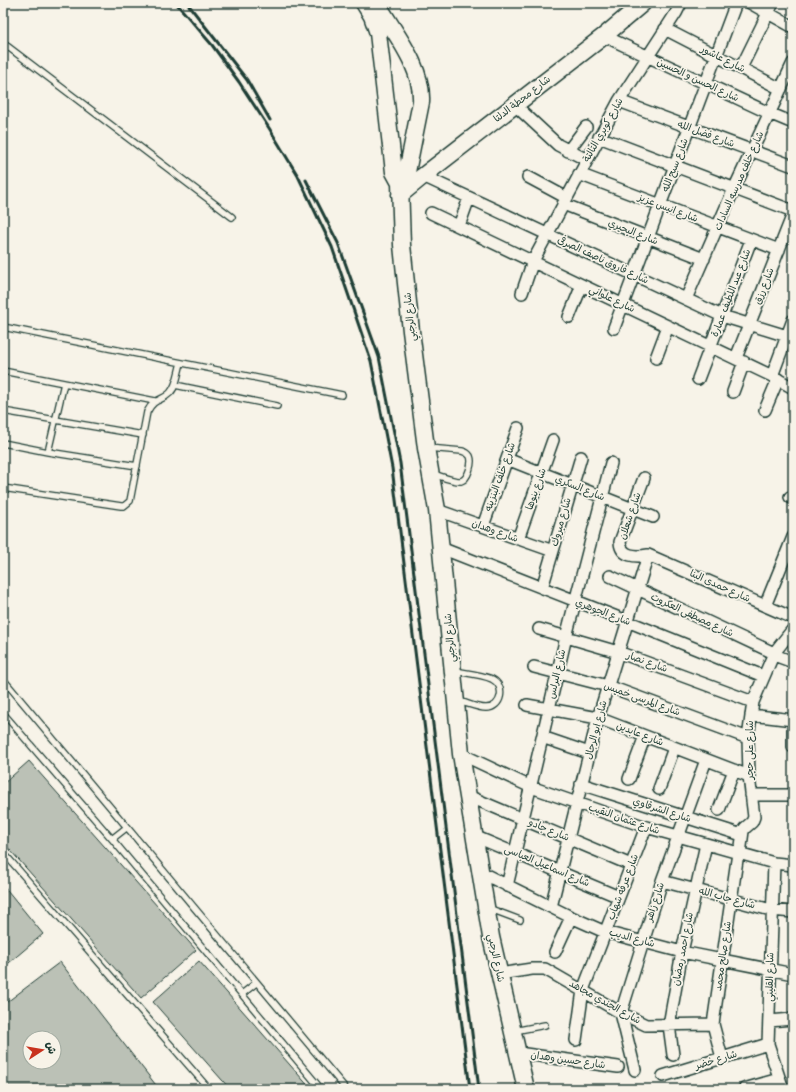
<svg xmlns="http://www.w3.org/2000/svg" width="796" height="1092" viewBox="0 0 796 1092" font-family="Pangolin,'Playpen Sans Arabic',sans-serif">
<rect width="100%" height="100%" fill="#f7f3e8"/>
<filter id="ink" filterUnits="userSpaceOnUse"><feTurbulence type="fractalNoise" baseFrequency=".025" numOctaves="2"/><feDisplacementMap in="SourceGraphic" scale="8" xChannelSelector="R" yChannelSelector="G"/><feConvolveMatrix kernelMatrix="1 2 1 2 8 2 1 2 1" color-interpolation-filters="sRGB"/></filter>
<g filter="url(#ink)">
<path fill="#bbc1b6" stroke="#1f3d34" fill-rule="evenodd" d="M 29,761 L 196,950 L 141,998 L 3,842 L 3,784 Z
M 3,885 L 43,934 L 3,968 Z
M 199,961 L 311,1089 L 230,1089 L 153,1002 Z
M 60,962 L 159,1089 L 3,1089 L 3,1005 ZM 30,1038 L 54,1038 L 54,1062 L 30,1062 Z"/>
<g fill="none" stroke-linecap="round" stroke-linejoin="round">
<g stroke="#1f3d34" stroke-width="8">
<path id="lane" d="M 3,43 L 232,217
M 3,327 L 342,395
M 3,371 L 155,401
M 175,385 L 277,406
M 3,411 L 143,435
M 3,443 L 48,452 L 137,466
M 428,448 L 462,451 C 466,452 468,453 470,456 C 473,463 468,479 461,481 C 454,482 440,476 433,474
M 48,452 L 64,383
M 3,488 L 121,506 L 124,506 L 130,501 L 147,412 C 155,397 161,402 170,393 C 177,386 178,373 181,363
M 455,671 C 466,673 483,675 492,679 C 506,686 502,708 486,708 C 477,708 467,703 458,701
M 3,679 L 346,1089
M 3,713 L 112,839 L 321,1089
M 112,839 L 126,828
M 3,852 L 209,1089
M 488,908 L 520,920
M 242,994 L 256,983
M 514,1031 L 545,1025"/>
</g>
<g stroke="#1f3d34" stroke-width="14">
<path id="street" d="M 750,3 L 793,27
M 665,29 L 781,89
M 604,36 L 769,113 L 793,123
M 741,68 L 773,3
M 619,101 L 793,166
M 515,105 L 558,145 L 587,160
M 599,137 L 793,211
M 568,151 L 586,127
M 579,174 L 779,250
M 423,176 L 722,316 L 787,336
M 528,177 L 567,198
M 563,204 L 704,259
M 431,213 L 772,376 L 793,388
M 459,226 L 469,198
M 522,293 L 533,261 L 619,101 L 676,13 L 681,3
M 686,299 L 734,189 L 793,63
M 569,317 L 582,285
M 614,328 L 736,3
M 656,358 L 668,326
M 736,358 L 793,214
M 772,376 L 793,320
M 698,379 L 751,240
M 733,392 L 744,362
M 765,410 L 778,379
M 507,459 L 653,517
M 644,478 L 620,542 C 621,557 636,557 648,555
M 790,497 L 793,499
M 437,510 L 553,551
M 483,526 L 518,428
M 518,539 L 553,440
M 441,548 L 627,621 L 763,676
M 648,555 L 793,618
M 610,576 L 774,653
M 542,588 L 581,457
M 765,606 L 793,537
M 539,629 L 618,652 L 753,702
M 774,655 L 793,662
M 534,667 L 608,686 L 748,738
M 527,705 L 598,718 L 749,776
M 751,715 L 793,720
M 793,729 L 793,747
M 542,737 L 589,753
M 461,754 L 531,787 L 646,827 L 774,863 L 793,865
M 629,779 L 645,736
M 581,784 L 742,835
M 659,789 L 674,748
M 751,795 L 793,795
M 468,796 L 631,865
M 719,810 L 734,770
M 474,836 L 619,897
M 740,854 L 743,831 L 745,828 L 752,822 L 754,817 L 749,776 L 748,738 L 753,702 L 774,653 L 793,629
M 774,863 L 768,1044 L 783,1089
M 480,872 L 571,917 L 605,932 L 682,952 L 793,974
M 662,881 L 771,910 L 793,912
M 507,886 L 566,637 L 611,463
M 551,907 L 598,718 L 648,555
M 555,952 L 571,917
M 499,974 L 532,969 L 545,969 L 621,1013 L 646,1025 L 713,1024
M 769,1021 L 793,1019
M 576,1040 L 583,990 L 646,827
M 518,1053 L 618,1067
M 673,1055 L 669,1025 L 682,952 L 706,844
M 722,1058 L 713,1024 L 738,853
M 635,1070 L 621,1013 L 662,881 L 706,760
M 663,1076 L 768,1044
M 744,1089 L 779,1079"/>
</g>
<g stroke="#1f3d34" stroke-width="19">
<path id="secondary" d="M 364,3 L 372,16 L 378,33 L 394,172 L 400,183 L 402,245 L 411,331 L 426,448 L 437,510 L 461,754 L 491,937 L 526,1089
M 377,3 C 394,33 423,66 421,102 L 407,172 L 400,183
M 400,195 L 423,176 L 604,36 L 643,3"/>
</g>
<use href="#lane" stroke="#f7f3e8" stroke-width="5.5"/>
<use href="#street" stroke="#f7f3e8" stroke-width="11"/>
<use href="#secondary" stroke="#f7f3e8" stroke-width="16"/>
<path stroke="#1f3d34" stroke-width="3" d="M 176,3 L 212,45 L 239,82 L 269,128 L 298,176 L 332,247 L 371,361 L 392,468 L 470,1089
M 187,3 L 247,80 L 270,120
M 306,180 L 338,243 L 379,357 L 400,463 L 479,1089"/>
</g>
</g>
<g text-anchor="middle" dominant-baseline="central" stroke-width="3.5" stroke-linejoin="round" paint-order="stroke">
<g font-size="10" fill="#1f3d34" stroke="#f7f3e8">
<text transform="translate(723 59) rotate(27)">شارع عاشور</text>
<text transform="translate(698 80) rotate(25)">شارع الحسن و الحسين</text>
<text transform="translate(522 99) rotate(-38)">شارع محطة الدلتا</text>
<text transform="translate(603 130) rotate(-61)">شارع كوبري التالتة</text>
<text transform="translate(706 134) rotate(20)">شارع فضل الله</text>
<text transform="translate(675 165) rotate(-69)">شارع سبح الله</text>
<text transform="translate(739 181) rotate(-66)">شارع خلف مدرسه السادات</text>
<text transform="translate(668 208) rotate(21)">شارع انيس عزيز</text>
<text transform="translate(633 232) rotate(22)">شارع البحيري</text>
<text transform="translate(603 260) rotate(25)">شارع فاروق ناصف الصرفى</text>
<text transform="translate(764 286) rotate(-68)">شارع رزق</text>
<text transform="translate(731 293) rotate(-69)">شارع عبد اللطيف عمارة</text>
<text transform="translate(612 299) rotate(26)">شارع علواني</text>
<text transform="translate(410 317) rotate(-96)">شارع الرجبي</text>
<text transform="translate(500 477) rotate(-70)">شارع خلف البنزينه</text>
<text transform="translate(580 488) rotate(22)">شارع السكري</text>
<text transform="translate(536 489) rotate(-71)">شارع بنوها</text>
<text transform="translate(630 516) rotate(-71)">شارع شعلان</text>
<text transform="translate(561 522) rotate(-74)">شارع مبروك</text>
<text transform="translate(495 531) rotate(20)">شارع وهدان</text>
<text transform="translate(720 586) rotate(24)">شارع حمدى البنا</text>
<text transform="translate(603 612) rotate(21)">شارع الجوهري</text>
<text transform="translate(692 615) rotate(25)">شارع مصطفى العكروت</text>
<text transform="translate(450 638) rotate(-95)">شارع الرجبي</text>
<text transform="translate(647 662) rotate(20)">شارع نصار</text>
<text transform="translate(557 674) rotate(-77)">شارع البرلس</text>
<text transform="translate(642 699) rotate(20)">شارع المرسى خميس</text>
<text transform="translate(596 730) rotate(-75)">شارع ابو الرجال</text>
<text transform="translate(640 734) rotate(21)">شارع عابدين</text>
<text transform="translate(750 750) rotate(-90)">شارع على حجر</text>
<text transform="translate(662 810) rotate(18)">شارع الشرقاوي</text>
<text transform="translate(624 819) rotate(19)">شارع عثمان النقيب</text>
<text transform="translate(549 830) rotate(23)">شارع جادو</text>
<text transform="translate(547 866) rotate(23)">شارع اسماعيل العباسى</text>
<text transform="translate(623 887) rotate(-69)">شارع عرفه شهاب</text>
<text transform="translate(727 898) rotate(15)">شارع جاب الله</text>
<text transform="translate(655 902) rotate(-72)">شارع زاهر</text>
<text transform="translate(632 938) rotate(15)">شارع الديب</text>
<text transform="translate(683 949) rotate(-79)">شارع احمد رمضان</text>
<text transform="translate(723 956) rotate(-82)">شارع صالح محمد</text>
<text transform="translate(496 958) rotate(78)">شارع الرجبي</text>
<text transform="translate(770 977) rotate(-89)">شارع القليني</text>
<text transform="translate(605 1002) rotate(29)">شارع الجندي مجاهد</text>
<text transform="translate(568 1060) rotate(8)">شارع حسين وهدان</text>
<text transform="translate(716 1060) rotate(-17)">شارع خضر</text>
</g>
</g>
<rect width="796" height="1092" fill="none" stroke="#f7f3e8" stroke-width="16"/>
<rect x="8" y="8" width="780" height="1076" fill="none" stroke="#1f3d34" stroke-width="1.5" filter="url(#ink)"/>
<g transform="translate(42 1050) rotate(78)"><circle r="19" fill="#f7f3e8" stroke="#a1aaa0"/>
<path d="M0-3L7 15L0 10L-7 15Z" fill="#c8321e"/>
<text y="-6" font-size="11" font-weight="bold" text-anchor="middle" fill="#1f3d34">ش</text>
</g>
</svg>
